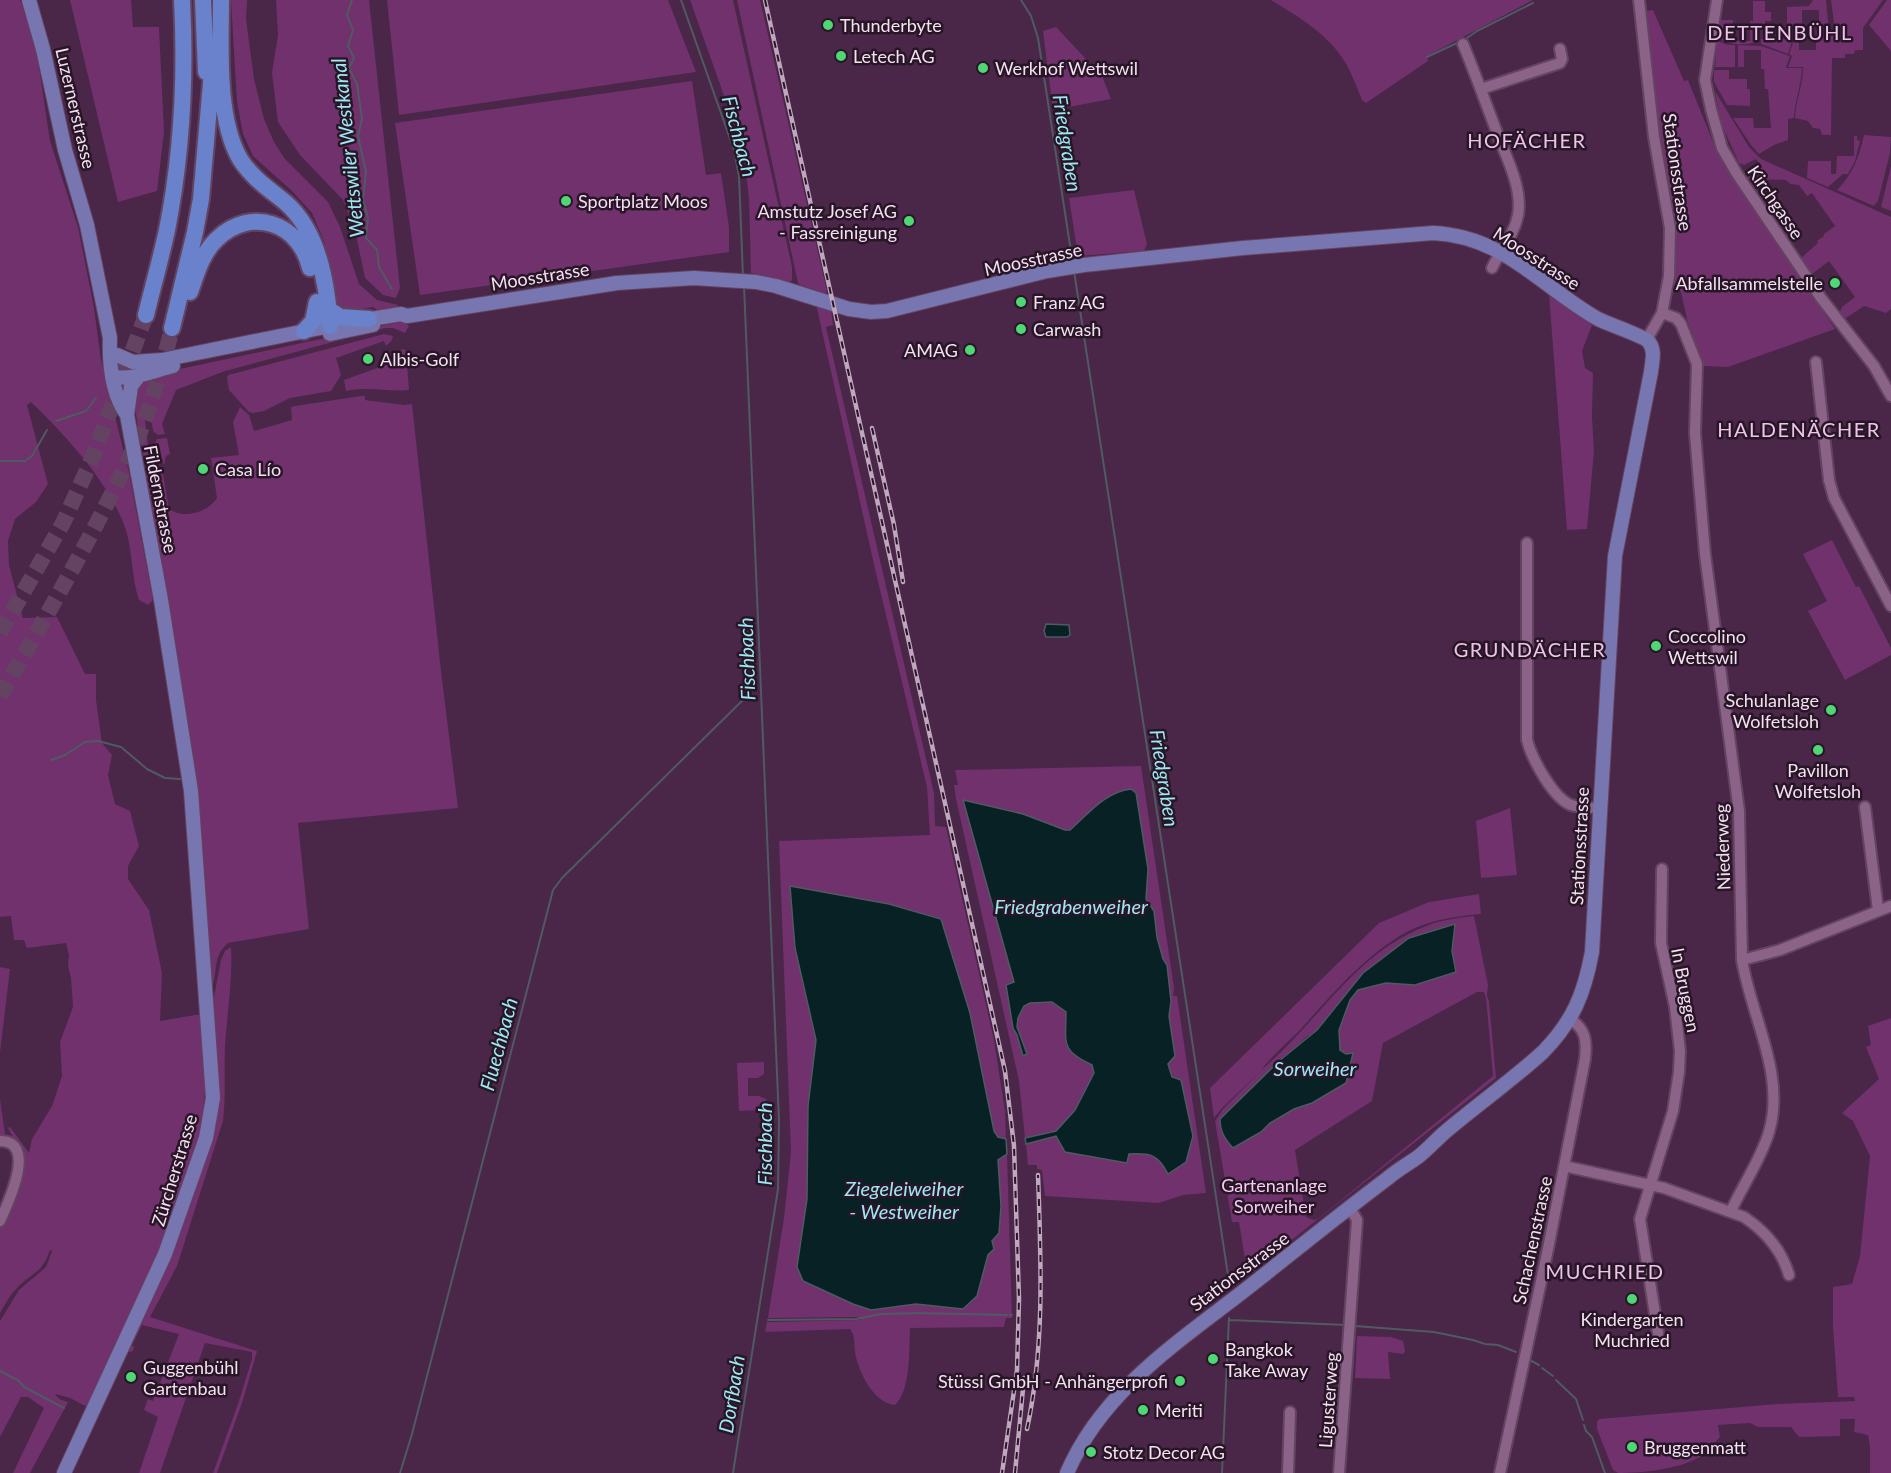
<svg xmlns="http://www.w3.org/2000/svg" width="1891" height="1473" viewBox="0 0 1891 1473" font-family="Lato,sans-serif">
<rect width="100%" height="100%" fill="#4a2648"/>
<path fill="#70316d" fill-rule="evenodd" d="M 0,0 L 20,0 L 25,11 L 36,47 L 50,141 L 78,227 L 94,308 L 101,360 L 129,473 L 153,600 L 148,605 L 139,600 C 131,577 133,551 125,527 C 108,481 66,436 31,402 L 27,405 L 48,484 L 36,502 L 15,519 L 8,541 L 9,565 L 23,618 L 57,617 L 85,674 L 96,674 L 96,700 L 102,743 L 112,755 L 108,775 L 115,804 L 130,811 L 139,846 L 128,866 L 128,879 L 149,910 L 162,973 L 160,1021 L 201,1014 L 205,1087 L 203,1131 L 161,1254 L 89,1408 L 70,1398 L 55,1394 L 59,1399 L 68,1402 L 30,1473 L 13,1473 L 44,1408 L 28,1397 L 21,1397 L 0,1437 L 0,1321 L 19,1290 L 46,1267 L 52,1251 L 50,1250 C 42,1275 31,1272 16,1289 C 9,1296 5,1305 0,1313 L 0,1227 L 6,1215 L 19,1148 L 8,1128 L 10,1127 L 29,1153 L 32,1139 L 52,1106 L 62,1076 L 60,1042 L 73,1007 L 71,978 L 68,966 L 69,955 L 66,943 L 27,948 L 24,940 L 14,940 L 11,916 L 0,917 Z
M 70,0 L 131,0 L 133,27 L 159,27 L 164,132 L 157,191 L 118,202 Z
M 231,0 L 247,0 L 246,19 L 254,79 L 264,119 L 274,142 L 285,159 L 328,202 L 340,227 L 359,284 L 377,300 L 398,305 L 397,308 L 377,310 L 373,307 L 360,309 L 356,313 L 345,311 L 336,305 L 330,294 L 324,241 L 312,213 L 292,191 L 253,156 L 243,134 L 237,102 Z
M 276,0 L 369,0 L 400,288 L 396,298 L 383,295 L 365,278 L 355,230 L 343,200 L 300,155 L 278,122 L 272,73 L 278,35 Z
M 387,0 L 668,0 L 696,72 L 399,115 Z
M 690,0 L 733,0 L 792,267 L 792,280 L 790,282 L 751,273 L 749,198 L 743,149 Z
M 737,0 L 760,0 L 827,291 L 825,293 L 800,285 L 798,283 Z
M 1271,0 L 1533,0 L 1427,56 L 1428,61 L 1366,103 L 1362,100 C 1357,88 1352,74 1345,62 C 1328,34 1299,17 1271,0 Z
M 1813,0 L 1826,0 L 1829,32 L 1835,31 L 1831,0 L 1883,0 L 1863,28 L 1863,50 L 1855,50 L 1854,54 L 1845,54 L 1845,58 L 1832,58 L 1831,135 L 1822,135 L 1820,129 L 1813,128 L 1808,121 L 1795,118 C 1796,100 1803,85 1803,67 L 1788,67 L 1792,56 L 1789,54 L 1795,37 L 1799,37 L 1799,50 L 1816,50 L 1816,30 L 1819,30 L 1819,10 L 1802,10 L 1802,27 L 1787,27 L 1787,7 L 1809,6 Z
M 1887,0 L 1891,0 L 1891,51 L 1869,25 Z
M 1753,1 L 1765,1 L 1765,12 L 1771,12 L 1771,21 L 1765,21 L 1765,28 L 1757,29 L 1757,41 C 1748,46 1730,45 1721,40 L 1721,37 L 1718,37 L 1721,20 L 1733,20 L 1733,41 L 1750,41 L 1750,21 L 1753,21 Z
M 1653,10 L 1684,81 L 1688,80 L 1713,142 L 1730,175 L 1835,329 L 1728,367 L 1703,366 L 1687,319 L 1681,292 L 1673,284 L 1675,242 L 1674,218 L 1653,95 L 1646,11 Z
M 1056,27 L 1102,76 L 1111,99 L 1053,110 L 1043,31 Z
M 1787,29 L 1796,29 L 1796,34 L 1794,35 L 1788,54 L 1761,44 L 1761,39 L 1785,39 Z
M 1717,39 C 1722,44 1727,45 1735,45 L 1735,67 L 1715,67 Z
M 1738,45 L 1761,46 L 1790,56 L 1786,68 L 1802,68 C 1801,86 1795,101 1794,118 L 1788,119 L 1788,140 L 1774,145 L 1759,154 L 1751,145 L 1733,118 L 1753,118 L 1754,128 L 1771,128 L 1768,89 L 1765,89 L 1764,69 L 1761,69 L 1761,50 L 1744,50 L 1744,67 L 1738,67 Z
M 1714,70 L 1729,70 L 1729,79 L 1747,79 L 1747,89 L 1750,89 L 1750,106 L 1727,105 L 1714,82 Z
M 692,81 L 706,175 L 721,173 L 729,227 L 729,252 L 420,295 L 395,123 Z
M 1715,91 L 1749,147 L 1761,159 L 1891,217 L 1891,309 L 1886,313 L 1864,306 L 1843,320 L 1839,315 L 1842,307 L 1855,297 L 1829,261 L 1812,274 L 1801,258 L 1818,243 L 1817,241 L 1824,236 L 1824,234 L 1835,226 L 1812,193 L 1807,196 L 1799,185 L 1790,184 L 1786,180 L 1748,179 L 1749,174 L 1761,166 L 1756,159 L 1744,165 L 1739,163 L 1721,123 Z
M 1864,135 L 1891,137 L 1890,153 L 1878,201 L 1874,206 L 1837,190 C 1853,174 1859,157 1864,135 Z
M 1854,136 L 1857,136 L 1857,140 L 1860,141 L 1855,161 L 1848,174 L 1843,174 L 1828,187 L 1807,178 L 1808,161 L 1831,161 L 1831,174 L 1836,174 L 1837,156 L 1854,156 Z
M 1891,166 L 1891,211 L 1881,207 Z
M 1134,190 L 1147,244 L 1144,251 L 1078,256 L 1069,198 Z
M 1549,294 L 1592,325 L 1582,351 L 1585,368 L 1593,373 L 1592,417 L 1594,451 L 1587,529 L 1567,530 Z
M 816,304 L 831,308 L 833,325 L 826,327 L 934,793 L 935,826 L 946,827 L 994,1040 L 1005,1111 L 1006,1139 L 1002,1138 L 1003,1156 L 1007,1154 L 1012,1318 L 1006,1318 L 1004,1327 L 910,1328 C 909,1348 911,1391 895,1405 C 873,1403 858,1371 855,1352 C 854,1344 855,1335 850,1329 L 765,1332 L 767,1322 L 860,1320 L 858,1317 L 768,1318 L 784,1218 L 791,1152 L 779,841 L 930,835 L 927,787 L 875,569 Z
M 400,322 L 405,323 L 409,326 L 405,333 L 393,328 L 385,328 L 225,371 L 176,390 L 162,424 L 165,434 L 158,435 L 153,431 L 150,411 L 144,411 L 148,445 L 163,474 L 169,509 C 184,519 207,513 217,498 L 211,458 L 239,455 L 233,422 L 240,407 L 249,415 L 254,431 L 292,420 L 291,407 L 295,406 L 361,396 L 365,396 L 365,400 L 404,405 L 412,404 L 441,671 L 458,808 L 298,823 L 309,929 L 228,943 C 211,958 219,972 211,990 L 148,504 L 146,469 L 133,399 L 138,382 L 161,373 Z
M 384,334 L 393,336 L 392,340 L 386,346 L 384,341 L 336,358 L 341,375 L 331,391 L 290,398 L 264,411 L 253,413 L 249,412 L 229,390 L 227,378 L 228,375 Z
M 404,349 L 406,351 L 409,390 C 388,392 367,386 346,391 L 344,380 L 391,363 L 389,354 L 395,353 L 396,355 L 399,354 L 398,351 Z
M 167,438 L 170,454 L 166,456 L 164,465 L 154,445 L 157,439 Z
M 1832,540 L 1856,587 L 1859,586 L 1891,648 L 1891,655 L 1845,680 L 1808,611 L 1827,601 L 1803,554 Z
M 1141,766 L 1174,988 L 1173,996 L 1177,996 L 1206,1193 L 1183,1195 L 1159,1203 L 1045,1196 L 1042,1170 L 1037,1169 L 1037,1165 L 1028,1165 L 1026,1144 L 1029,1143 L 1028,1138 L 1025,1138 L 1019,1081 L 956,799 L 954,785 L 958,785 L 955,770 Z
M 1510,808 L 1517,875 L 1481,878 L 1476,821 Z
M 1479,894 L 1481,914 C 1462,916 1443,918 1426,924 C 1383,937 1338,987 1309,1020 C 1294,1038 1276,1051 1261,1070 C 1316,1025 1354,954 1424,927 C 1439,920 1457,918 1474,916 L 1488,985 L 1487,996 L 1489,1001 L 1496,1078 L 1244,1278 L 1240,1267 L 1246,1265 L 1239,1222 L 1232,1222 L 1215,1121 L 1223,1109 L 1260,1072 L 1223,1107 L 1214,1118 L 1210,1088 L 1379,923 L 1429,902 ZM 1455,924 L 1452,951 L 1415,985 L 1386,983 L 1358,990 L 1350,1000 L 1339,1030 L 1340,1050 L 1346,1054 L 1353,1054 L 1312,1103 L 1294,1109 L 1270,1123 L 1261,1132 L 1221,1119 L 1306,1037 L 1317,1030 L 1363,973 L 1409,938 ZM 1477,992 L 1484,992 L 1486,998 L 1493,1076 L 1319,1218 L 1314,1220 L 1306,1217 L 1295,1150 L 1372,1101 L 1383,1043 Z
M 231,947 C 233,980 227,1013 225,1046 C 224,1071 226,1096 223,1121 L 177,1266 L 150,1317 L 257,1351 L 243,1400 L 217,1473 L 213,1473 L 238,1404 L 252,1359 L 252,1352 L 205,1343 L 160,1473 L 139,1473 L 158,1417 L 144,1410 L 148,1399 L 153,1401 L 179,1334 L 142,1325 L 132,1345 L 134,1347 L 133,1351 L 125,1353 L 208,1147 L 213,1002 L 221,960 L 225,951 Z
M 0,967 L 10,969 L 0,1053 L 0,1099 L 5,1134 L 0,1138 Z
M 1891,1018 L 1891,1473 L 1870,1473 L 1870,1446 L 1868,1435 L 1854,1432 L 1855,1419 L 1840,1419 L 1840,1436 L 1799,1437 L 1791,1427 L 1758,1427 L 1750,1423 L 1718,1425 L 1720,1437 C 1714,1443 1709,1450 1703,1455 C 1683,1469 1642,1473 1618,1473 L 1613,1470 L 1597,1429 L 1597,1422 L 1599,1419 L 1778,1404 L 1855,1401 L 1854,1397 L 1838,1397 L 1833,1327 L 1833,1287 L 1852,1284 L 1860,1256 L 1870,1156 L 1853,1121 L 1842,1113 L 1879,1079 L 1866,1047 L 1871,1045 L 1868,1026 Z
M 764,1062 L 764,1074 L 758,1078 L 748,1078 L 748,1096 L 759,1096 L 766,1099 L 766,1110 L 739,1111 L 737,1063 Z
M 1357,1336 L 1391,1337 L 1403,1341 L 1405,1351 L 1403,1354 L 1388,1352 L 1390,1379 L 1355,1378 Z"/>
<path fill="#082125" stroke="#4f5a63" stroke-width="1.5" d="M 1046,624 L 1069,625 L 1070,635 L 1067,637 L 1046,637 L 1044,631 Z
M 1131,789 L 1136,793 L 1148,869 L 1146,899 L 1154,911 L 1157,937 L 1163,959 L 1167,965 L 1171,1001 L 1169,1016 L 1175,1056 L 1168,1064 L 1172,1077 L 1181,1080 L 1193,1136 L 1186,1162 L 1168,1174 C 1158,1154 1150,1153 1129,1154 L 1127,1163 L 1065,1152 L 1056,1136 L 1026,1144 L 1025,1138 L 1056,1131 L 1075,1110 L 1094,1073 L 1092,1065 C 1060,1050 1066,1044 1066,1012 L 1052,1002 L 1030,1003 L 1024,1006 L 1018,1018 L 1017,1027 L 1027,1054 L 1023,1056 L 1017,1035 L 1013,1028 L 1006,985 L 1014,982 L 963,800 L 1023,814 L 1065,830 L 1070,830 C 1089,813 1105,792 1131,789 Z
M 790,886 L 889,904 L 941,919 L 970,1013 L 994,1131 L 998,1137 L 1006,1139 L 1007,1154 L 998,1160 L 1001,1206 L 999,1233 L 992,1241 L 994,1249 L 988,1255 L 977,1296 L 963,1309 L 916,1304 L 871,1310 L 853,1304 L 803,1281 L 797,1267 L 807,1199 L 808,1106 L 816,1040 L 795,948 Z
M 1455,924 L 1452,951 L 1456,972 L 1415,985 L 1386,983 L 1358,990 L 1350,1000 L 1339,1030 L 1340,1050 L 1346,1054 L 1353,1053 L 1346,1083 L 1312,1103 L 1294,1109 L 1270,1123 L 1261,1132 L 1233,1148 C 1224,1138 1220,1131 1220,1119 L 1279,1061 L 1317,1030 L 1363,973 L 1409,938 Z"/>
<g fill="none" stroke-linecap="round" stroke-linejoin="round">
<path stroke="#4f5a63" stroke-width="2" d="M 352,0 L 347,15 L 353,30 L 348,46 L 354,58 L 349,68 L 357,84 L 362,119 L 358,136 L 366,172 L 363,200 L 368,218 L 366,238 L 377,250 L 379,267 L 392,289
M 681,0 L 734,150 L 739,176 L 743,277
M 1021,0 L 1031,16 L 1038,38 L 1072,258
M 1464,40 L 1477,31 L 1533,3
M 1427,57 L 1459,42
M 1074,271 L 1230,1288
M 56,421 L 86,411 L 96,398
M 0,461 L 25,461 L 32,456 L 47,430
M 51,760 L 65,755 L 85,742 L 98,741 L 121,747 L 147,769 L 165,778 L 180,779
M 1010,1315 L 1012,1315
M 768,1320 L 856,1319 L 880,1314 L 918,1313 L 1007,1315
M 1229,1320 L 1346,1325
M 1355,1326 L 1434,1332 L 1473,1340 L 1485,1344 L 1498,1345 L 1516,1352
M 1528,1359 L 1539,1365
M 1542,1368 L 1553,1376
M 0,1371 L 19,1381 L 24,1387 L 64,1408
M 1556,1380 L 1576,1399 L 1583,1420
M 1584,1425 L 1586,1431 L 1592,1437 L 1605,1473
M 400,1473 L 412,1434 L 553,890 L 562,878 L 749,694
M 733,1473 L 778,1189 L 779,1121 L 744,286
M 1222,1473 L 1229,1318"/>
<path stroke="#644262" stroke-width="16" stroke-dasharray="16 8" stroke-linecap="butt" d="M 0,633 L 63,523 L 92,459 L 146,315
M 0,696 C 43,622 86,548 123,471 C 145,426 160,377 172,328"/>
<g stroke="#634460" stroke-width="14">
<path id="minor" d="M 1639,0 L 1654,137 L 1670,228 L 1669,276 L 1662,313 L 1647,339
M 1717,0 L 1705,80 L 1711,109 L 1722,148 L 1737,174 L 1821,298 L 1874,366 L 1891,396
M 1463,44 C 1475,73 1485,101 1496,130 C 1505,155 1523,187 1518,215 C 1514,236 1501,249 1492,268
M 1481,89 L 1560,63 L 1562,59 L 1560,49
M 1662,313 L 1676,318 L 1681,324 L 1697,364 L 1695,433 L 1705,554 L 1739,811 L 1742,960 C 1751,1016 1786,1075 1769,1132 C 1761,1159 1743,1185 1731,1211
M 1816,362 L 1829,480 L 1834,498 L 1891,606
M 1527,543 L 1527,740 C 1532,759 1553,798 1571,805 C 1580,808 1590,807 1599,808
M 1865,807 L 1878,910
M 1742,960 L 1780,950 L 1891,906
M 0,1141 C 38,1141 8,1203 0,1221
M 1564,1166 L 1664,1188 L 1744,1217 C 1765,1231 1782,1251 1789,1275
M 1658,1333 L 1640,1219 L 1673,1111 L 1679,1072 L 1680,1051 L 1675,1007 L 1661,943 L 1662,869
M 1288,1473 L 1290,1412
M 1339,1473 L 1357,1220 L 1350,1208
M 1500,1473 L 1548,1249 L 1585,1059 C 1587,1041 1586,1029 1570,1019"/>
</g>
<g stroke="#634460" stroke-width="16">
<path id="major" d="M 29,0 L 43,49 L 65,150 L 87,225 L 110,338 C 109,363 112,394 127,415 L 161,600 L 191,791 L 213,1098 L 206,1138 L 165,1254 L 64,1473
M 359,321 L 401,314 L 407,316 L 617,283 L 694,278 L 756,282 L 776,286 L 849,309 L 871,312 L 887,311 L 1047,271 L 1084,265 L 1243,248 L 1433,233 C 1504,236 1540,286 1598,319 C 1608,324 1643,336 1648,341 C 1656,349 1652,362 1651,372 L 1615,556 L 1592,952 C 1584,995 1573,1021 1543,1052 C 1511,1081 1477,1105 1444,1133 C 1435,1141 1427,1150 1418,1157 C 1408,1164 1397,1170 1388,1178 C 1344,1211 1302,1245 1259,1279 C 1188,1336 1104,1386 1067,1473
M 330,334 L 373,325
M 117,355 L 133,362 L 162,360 L 340,324
M 113,377 C 134,380 153,371 173,366
M 127,415 L 131,386 L 139,376"/>
</g>
<g stroke="#634460" stroke-width="20">
<path id="highway" d="M 203,0 L 206,72
M 221,0 C 221,47 216,117 240,159 C 252,178 269,189 286,203 C 319,232 327,284 330,326
M 190,292 C 197,272 202,253 217,239 C 251,206 300,223 310,268
M 328,309 L 340,317 L 369,319
M 146,315 C 153,286 161,258 167,230 C 182,154 186,77 182,0
M 172,328 L 195,232 L 201,199 L 213,60
M 304,331 L 313,321 L 317,302"/>
</g>
<use href="#minor" stroke="#8c6388" stroke-width="10"/>
<use href="#major" stroke="#7876b0" stroke-width="14"/>
<use href="#highway" stroke="#6a82cb" stroke-width="16"/>
<g stroke="#c1a6bf" stroke-width="4.5">
<path id="rail" d="M 765,0 L 1005,1071 L 1014,1146 L 1019,1299 L 1017,1370 L 1002,1473
M 872,428 L 894,525 L 903,582
M 1027,1429 C 1045,1345 1041,1261 1038,1175
M 1015,1473 L 1024,1378"/>
</g>
<use href="#rail" stroke="#271625" stroke-width="2" stroke-dasharray="7" stroke-linecap="butt"/>
</g>
<g fill="#4fd675" stroke="#271625" stroke-width="2">
<circle cx="828" cy="25" r="6"/>
<circle cx="841" cy="56" r="6"/>
<circle cx="983" cy="68" r="6"/>
<circle cx="566" cy="201" r="6"/>
<circle cx="909" cy="221" r="6"/>
<circle cx="1835" cy="283" r="6"/>
<circle cx="1021" cy="302" r="6"/>
<circle cx="1021" cy="329" r="6"/>
<circle cx="970" cy="350" r="6"/>
<circle cx="368" cy="359" r="6"/>
<circle cx="203" cy="469" r="6"/>
<circle cx="1656" cy="646" r="6"/>
<circle cx="1831" cy="710" r="6"/>
<circle cx="1818" cy="750" r="6"/>
<circle cx="1632" cy="1299" r="6"/>
<circle cx="1213" cy="1359" r="6"/>
<circle cx="131" cy="1377" r="6"/>
<circle cx="1180" cy="1381" r="6"/>
<circle cx="1143" cy="1410" r="6"/>
<circle cx="1632" cy="1447" r="6"/>
<circle cx="1091" cy="1452" r="6"/>
</g>
<g text-anchor="middle" dominant-baseline="central" stroke-width="5" stroke-linejoin="round" paint-order="stroke">
<g font-size="18" fill="#f6dff3" stroke="#271625" text-anchor="start">
<text x="840" y="25">Thunderbyte</text>
<text x="853" y="56">Letech AG</text>
<text x="995" y="68">Werkhof Wettswil</text>
<text x="578" y="201">Sportplatz Moos</text>
<text x="897" y="211" text-anchor="end">Amstutz Josef AG<tspan x="897" dy="21">- Fassreinigung</tspan></text>
<text x="1823" y="283" text-anchor="end">Abfallsammelstelle</text>
<text x="1033" y="302">Franz AG</text>
<text x="1033" y="329">Carwash</text>
<text x="958" y="350" text-anchor="end">AMAG</text>
<text x="380" y="359">Albis-Golf</text>
<text x="215" y="469">Casa Lío</text>
<text x="1668" y="636">Coccolino<tspan x="1668" dy="21">Wettswil</tspan></text>
<text x="1819" y="700" text-anchor="end">Schulanlage<tspan x="1819" dy="21">Wolfetsloh</tspan></text>
<text x="1818" y="770" text-anchor="middle">Pavillon<tspan x="1818" dy="21">Wolfetsloh</tspan></text>
<text x="1632" y="1319" text-anchor="middle">Kindergarten<tspan x="1632" dy="21">Muchried</tspan></text>
<text x="1225" y="1349">Bangkok<tspan x="1225" dy="21">Take Away</tspan></text>
<text x="143" y="1367">Guggenbühl<tspan x="143" dy="21">Gartenbau</tspan></text>
<text x="1168" y="1381" text-anchor="end">Stüssi GmbH - Anhängerprofi</text>
<text x="1155" y="1410">Meriti</text>
<text x="1644" y="1447">Bruggenmatt</text>
<text x="1103" y="1452">Stotz Decor AG</text>
</g>
<g font-size="18" fill="#f6dff3" stroke="#271625">
<text transform="translate(76 108) rotate(77)">Luzernerstrasse</text>
<text transform="translate(1678 172) rotate(82)">Stationsstrasse</text>
<text transform="translate(1776 202) rotate(56)">Kirchgasse</text>
<text transform="translate(1537 258) rotate(33)">Moosstrasse</text>
<text transform="translate(1033 259) rotate(-12)">Moosstrasse</text>
<text transform="translate(540 276) rotate(-9)">Moosstrasse</text>
<text transform="translate(161 499) rotate(79)">Fildernstrasse</text>
<text transform="translate(1579 846) rotate(-87)">Stationsstrasse</text>
<text transform="translate(1722 847) rotate(-92)">Niederweg</text>
<text transform="translate(1686 990) rotate(79)">In Bruggen</text>
<text transform="translate(174 1170) rotate(-73)">Zürcherstrasse</text>
<text transform="translate(1532 1240) rotate(-78)">Schachenstrasse</text>
<text transform="translate(1239 1271) rotate(-37)">Stationsstrasse</text>
<text transform="translate(1328 1400) rotate(-86)">Ligusterweg</text>
</g>
<g font-size="18" fill="#f8caf4" stroke="#271625">
<text x="1274" y="1185">Gartenanlage<tspan x="1274" dy="21">Sorweiher</tspan></text>
</g>
<g font-size="20" letter-spacing="1.5" fill="#efc2eb" stroke="#271625">
<text x="1780" y="32">DETTENBÜHL</text>
<text x="1527" y="140">HOFÄCHER</text>
<text x="1799" y="429">HALDENÄCHER</text>
<text x="1530" y="649">GRUNDÄCHER</text>
<text x="1605" y="1271">MUCHRIED</text>
</g>
<g font-size="20" font-style="italic" fill="#9ee7f4" stroke="#271625">
<text transform="translate(740 136) rotate(75)">Fischbach</text>
<text transform="translate(1068 143) rotate(81)">Friedgraben</text>
<text transform="translate(347 148) rotate(-96)">Wettswiler Westkanal</text>
<text transform="translate(746 659) rotate(-92)">Fischbach</text>
<text transform="translate(1165 778) rotate(81)">Friedgraben</text>
<text x="1071" y="906">Friedgrabenweiher</text>
<text transform="translate(498 1044) rotate(-75)">Fluechbach</text>
<text x="1315" y="1068">Sorweiher</text>
<text transform="translate(764 1144) rotate(-90)">Fischbach</text>
<text x="904" y="1188">Ziegeleiweiher<tspan x="904" dy="23">- Westweiher</tspan></text>
<text transform="translate(731 1394) rotate(-81)">Dorfbach</text>
</g>
</g>
</svg>
